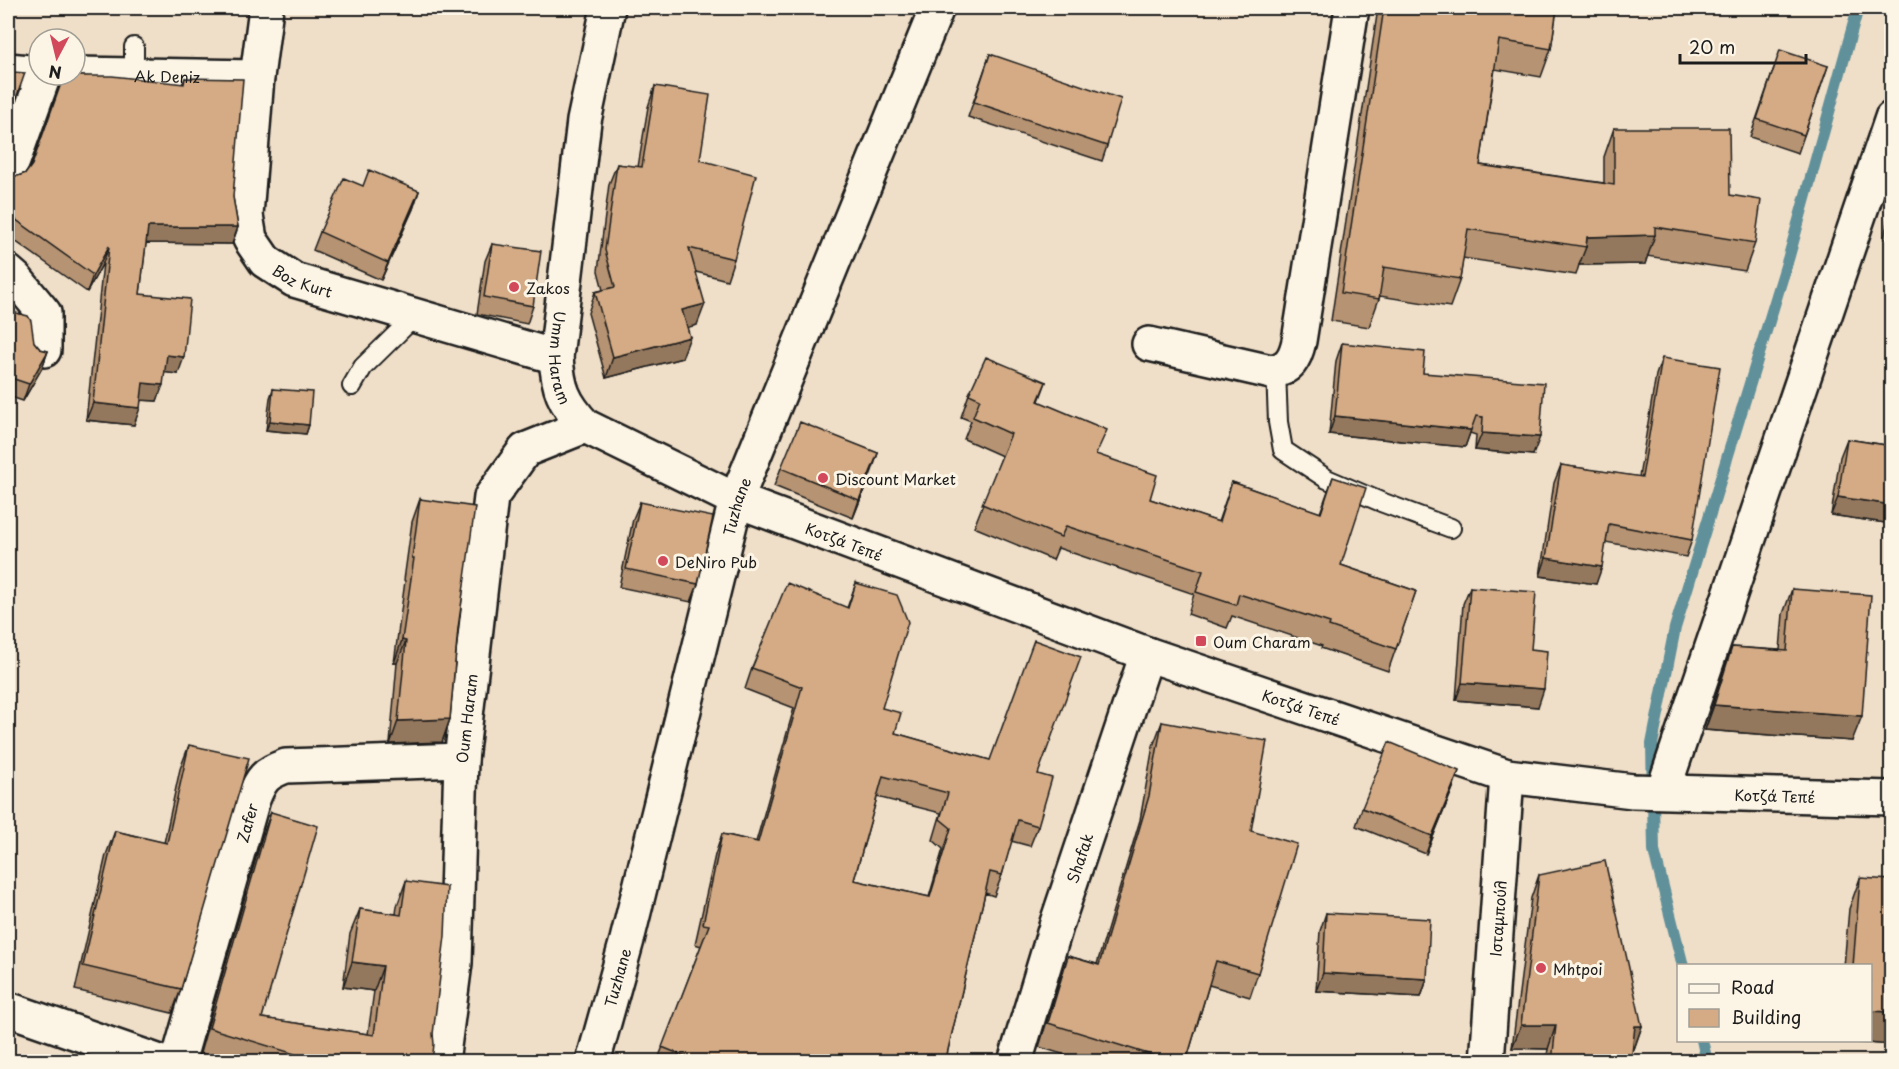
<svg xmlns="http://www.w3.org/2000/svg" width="1899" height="1069" viewBox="0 0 1899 1069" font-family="'Playpen Sans',sans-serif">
<rect width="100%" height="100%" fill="#f0dfc8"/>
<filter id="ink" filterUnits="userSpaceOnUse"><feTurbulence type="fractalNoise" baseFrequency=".0167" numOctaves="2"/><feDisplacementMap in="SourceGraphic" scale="12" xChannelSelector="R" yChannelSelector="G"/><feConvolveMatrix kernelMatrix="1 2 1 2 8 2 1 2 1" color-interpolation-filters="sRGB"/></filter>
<g filter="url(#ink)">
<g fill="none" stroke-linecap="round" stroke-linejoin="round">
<path stroke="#61909a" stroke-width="12" d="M 1683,966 L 1654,851 L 1652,744 L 1675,628 L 1789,256 L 1858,8
M 1702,1040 L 1707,1062"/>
<g stroke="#1c1c1c" stroke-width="22">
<path id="service" d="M 134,47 L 134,74
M 1276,371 L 1278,422 L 1283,450 L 1327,479 L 1381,502 L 1451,528
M 352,386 L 363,367 L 415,316"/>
</g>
<g stroke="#1c1c1c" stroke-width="38">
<g id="minor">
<path id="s1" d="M 266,8 L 257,77 L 246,215 L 250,239 L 265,261 L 294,280 L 556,357"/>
<path d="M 8,70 L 39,73"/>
<path id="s2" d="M 75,74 L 257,77"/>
<path d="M 8,175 L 44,75"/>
<path d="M 8,272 L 16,279 L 44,313 L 44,350"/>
<path d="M 1149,344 L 1271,372 C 1289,369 1295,359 1299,341 L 1352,8"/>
<path d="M 1663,791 L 1892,118"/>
<path d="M 8,1009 L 160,1062"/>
<path id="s3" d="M 178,1062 L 253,799 C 261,779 265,773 286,766 L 461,760"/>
<path id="s4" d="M 442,1062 L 455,963 L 461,760 L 491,497 L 525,450 L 585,426"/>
<path id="s5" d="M 1015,1062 L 1057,923 L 1147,654"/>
</g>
</g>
<g stroke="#1c1c1c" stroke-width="38">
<g id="tertiary">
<path id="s6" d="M 608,8 L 584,121 L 556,357 C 558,388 563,402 585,426 L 736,500 L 1147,654 L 1507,776 L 1633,791 L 1892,798"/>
<path id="s7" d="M 593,1062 L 627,940 L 736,500 L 937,8"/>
<path id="s8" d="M 1487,1062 L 1507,776"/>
</g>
</g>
<use href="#service" stroke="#fcf5e5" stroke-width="18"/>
<use href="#minor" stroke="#fcf5e5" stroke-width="33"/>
<use href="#tertiary" stroke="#fcf5e5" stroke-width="33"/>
</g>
<path fill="#b69372" stroke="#1c1c1c" stroke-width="1.5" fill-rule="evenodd" d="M 1378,8 L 1557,8 L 1551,49 L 1541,77 L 1495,69 L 1480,165 L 1604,183 L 1604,157 L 1614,128 L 1730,195 L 1755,243 L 1745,271 L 1647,256 L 1645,264 L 1579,265 L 1576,275 L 1463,258 L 1460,279 L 1450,307 L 1380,296 L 1369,327 L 1331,321 Z
M 990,54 L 1107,146 L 1102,161 L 968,117 Z
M 1828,66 L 1798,153 L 1750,137 L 1774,68 Z
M 81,76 L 182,84 L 185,78 L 233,197 L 238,227 L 232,244 L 146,243 L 140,294 L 178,374 L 165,372 L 157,401 L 141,400 L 134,425 L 86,420 L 103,263 L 87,292 L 8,236 L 8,175 L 18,176 L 26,173 L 31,165 Z
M 655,86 L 700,160 L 734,259 L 727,280 L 696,272 L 697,325 L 687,327 L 682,358 L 606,378 L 588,313 L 595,292 L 603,290 L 598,271 L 609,184 L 617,164 L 638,167 L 648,107 Z
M 363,186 L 419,191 L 413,209 L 381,280 L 313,250 L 320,232 Z
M 1892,192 L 1892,240 L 1884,239 Z
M 492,244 L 533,306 L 527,324 L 477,314 L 485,261 Z
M 8,311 L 40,349 L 48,351 L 42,368 L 23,401 L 8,396 Z
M 1342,343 L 1423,373 L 1533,455 L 1475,450 L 1476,435 L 1470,433 L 1465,447 L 1329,434 L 1336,361 Z
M 1662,358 L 1692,540 L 1686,557 L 1606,542 L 1596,584 L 1540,576 L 1554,483 L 1561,465 L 1639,477 L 1656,375 Z
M 1046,382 L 1039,401 L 1097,455 L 1150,499 L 1218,522 L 1232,482 L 1320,513 L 1333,477 L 1341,565 L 1416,591 L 1388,671 L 1321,648 L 1322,646 L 1232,616 L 1227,628 L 1188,614 L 1194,594 L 1058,548 L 1053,560 L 974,527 L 1002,456 L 964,439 L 971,421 L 961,417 L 969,394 Z
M 273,389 L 309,425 L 306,434 L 266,430 L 270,398 Z
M 1847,439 L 1892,446 L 1892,524 L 1831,515 L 1840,457 Z
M 878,453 L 853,518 L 774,486 L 781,468 Z
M 420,499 L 458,628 L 450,719 L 442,742 L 390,744 L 397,663 L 394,663 L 405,581 L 404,580 L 412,522 Z
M 640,502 L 698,584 L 691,602 L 619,587 L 633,519 Z
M 856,583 L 882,708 L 895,733 L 1038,774 L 1038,826 L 1030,846 L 1011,841 L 1002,875 L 994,896 L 985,893 L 947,1054 L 956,1062 L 657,1062 L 701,946 L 695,944 L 715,855 L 722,834 L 756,842 L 794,708 L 745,689 L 752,668 L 847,608 ZM 877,797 L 941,813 L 933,840 L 943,849 L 929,897 L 854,880 Z
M 1470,587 L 1531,649 L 1538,707 L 1456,700 L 1463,604 Z
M 1792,589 L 1852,741 L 1705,730 L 1723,672 L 1732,647 L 1780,650 L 1783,614 Z
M 1162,722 L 1251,831 L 1258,973 L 1250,997 L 1209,985 L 1186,1062 L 1088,1062 L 1039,1047 L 1060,979 L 1068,956 L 1097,964 L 1140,820 L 1153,746 Z
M 189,745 L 181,989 L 172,1013 L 75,990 L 106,855 L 115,831 L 164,843 L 180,769 Z
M 1453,788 L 1426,854 L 1356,826 L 1362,808 Z
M 271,812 L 262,1018 L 368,1034 L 374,991 L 343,987 L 350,934 L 360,909 L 396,914 L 397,906 L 406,881 L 433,1034 L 432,1062 L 228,1062 L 200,1053 L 262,837 Z
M 1539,875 L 1642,1026 L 1634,1049 L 1632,1049 L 1631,1062 L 1546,1062 L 1548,1049 L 1512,1048 L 1531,898 Z
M 1860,878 L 1892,1045 L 1841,1041 L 1870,1041 L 1870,966 L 1844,966 L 1849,909 Z
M 1326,913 L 1427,979 L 1421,997 L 1316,991 L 1320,931 Z"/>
<path fill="#94785d" stroke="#1c1c1c" stroke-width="1.5" d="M 419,191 L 413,209 L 381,280 L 388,263 Z
M 148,227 L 238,227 L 232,244 L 142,243 Z
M 1655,235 L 1645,264 L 1579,265 L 1586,247 L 1587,237 Z
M 109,246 L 103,263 L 87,292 L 93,275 Z
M 705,304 L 697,325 L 675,331 L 682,310 Z
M 690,337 L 682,358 L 606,378 L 613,357 Z
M 48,351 L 42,368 L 23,401 L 29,384 Z
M 167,355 L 184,357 L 178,374 L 160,372 Z
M 143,383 L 163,385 L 157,401 L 137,400 Z
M 93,403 L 140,408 L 134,425 L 86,420 Z
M 1335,416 L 1471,430 L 1465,447 L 1329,434 Z
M 270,421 L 309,425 L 306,434 L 266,430 Z
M 1482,433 L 1540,437 L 1533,455 L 1475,450 Z
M 878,453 L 872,471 L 853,518 L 859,500 Z
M 1838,497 L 1892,505 L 1892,524 L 1831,515 Z
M 1546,558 L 1602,567 L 1596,584 L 1540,576 Z
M 402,640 L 406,641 L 397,663 L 394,663 Z
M 1462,683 L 1544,689 L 1538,707 L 1456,700 Z
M 1714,705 L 1862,716 L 1852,741 L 1705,730 Z
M 450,719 L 442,742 L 390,744 L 398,721 Z
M 1459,771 L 1453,788 L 1426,854 L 1432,836 Z
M 352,962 L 383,966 L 374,991 L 343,987 Z
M 1323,973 L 1427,979 L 1421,997 L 1316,991 Z
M 1870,1011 L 1892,1012 L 1892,1045 L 1841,1041 L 1870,1041 Z
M 1521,1025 L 1556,1025 L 1548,1049 L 1512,1048 Z
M 1635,1026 L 1642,1026 L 1634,1049 L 1627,1049 Z"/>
<path fill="#d4ab85" stroke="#1c1c1c" stroke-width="1.5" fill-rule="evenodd" d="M 1384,8 L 1557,8 L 1551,49 L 1499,40 L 1480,165 L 1614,185 L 1614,128 L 1729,128 L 1730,195 L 1761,200 L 1755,243 L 1655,227 L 1655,235 L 1587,237 L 1586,247 L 1468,229 L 1460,279 L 1384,267 L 1379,299 L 1341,293 Z
M 1780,50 L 1828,66 L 1804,135 L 1757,119 Z
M 990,54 L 1121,99 L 1107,146 L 974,102 Z
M 8,70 L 12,72 L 25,73 L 8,121 Z
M 75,74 L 81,76 L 112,76 L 184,84 L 185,78 L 243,79 L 233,197 L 238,227 L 148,227 L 140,294 L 190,299 L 184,357 L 167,355 L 163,385 L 143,383 L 140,408 L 93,403 L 109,246 L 93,275 L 8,214 L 8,175 L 18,176 L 26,173 L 32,165 L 64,75 L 75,75 Z
M 655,86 L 710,95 L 700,160 L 756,175 L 734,259 L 689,248 L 705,304 L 682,310 L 690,337 L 613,357 L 595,292 L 615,287 L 605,250 L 617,164 L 642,167 Z
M 369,170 L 419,191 L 388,263 L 320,232 L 344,178 L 363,186 Z
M 492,244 L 541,251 L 533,306 L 484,297 Z
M 8,311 L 28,316 L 31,321 L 34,342 L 40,349 L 48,351 L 29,384 L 8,377 Z
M 1342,343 L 1425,352 L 1423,373 L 1544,383 L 1540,437 L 1482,433 L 1483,417 L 1476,416 L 1471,430 L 1335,416 Z
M 986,357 L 1046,382 L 1038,401 L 1107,430 L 1096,454 L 1157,475 L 1150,499 L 1219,522 L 1232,482 L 1321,513 L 1333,477 L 1366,488 L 1341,565 L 1416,591 L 1396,649 L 1329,626 L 1330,623 L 1239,594 L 1236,605 L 1196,592 L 1203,571 L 1066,526 L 1061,537 L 982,504 L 1011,434 L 973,417 L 980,399 L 969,394 Z
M 1662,358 L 1720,367 L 1692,540 L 1609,524 L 1602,567 L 1546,558 L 1561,465 L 1642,477 Z
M 273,389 L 312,392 L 309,425 L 270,421 Z
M 800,422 L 878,453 L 859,500 L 781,468 Z
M 1847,439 L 1892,446 L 1892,505 L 1838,497 Z
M 420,499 L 475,507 L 458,628 L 450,719 L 398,721 L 406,641 L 402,640 L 414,558 L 412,558 Z
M 640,502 L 713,517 L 698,584 L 626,569 Z
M 787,583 L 848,608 L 856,583 L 897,595 L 908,622 L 882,708 L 901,713 L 895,733 L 990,760 L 1034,640 L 1081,657 L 1038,774 L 1052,778 L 1038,826 L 1018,820 L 1002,875 L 990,872 L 947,1054 L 957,1058 L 955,1062 L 699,1062 L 662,1047 L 709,925 L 703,924 L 722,834 L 758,842 L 802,687 L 752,668 ZM 883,776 L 948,793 L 940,819 L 951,828 L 930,897 L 854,880 Z
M 1470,587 L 1536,592 L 1531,649 L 1547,651 L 1544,689 L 1462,683 Z
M 1792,589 L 1871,595 L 1862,716 L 1714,705 L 1732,647 L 1787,651 Z
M 1162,722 L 1267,741 L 1251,831 L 1297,844 L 1258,973 L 1216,961 L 1186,1062 L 1174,1062 L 1048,1023 L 1068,956 L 1099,965 L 1149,796 Z
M 1389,742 L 1459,771 L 1432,836 L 1362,808 Z
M 189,745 L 249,758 L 181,989 L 83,966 L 115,831 L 167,843 Z
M 271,812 L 318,826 L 262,1018 L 374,1035 L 383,966 L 352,962 L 360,909 L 401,915 L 406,881 L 447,887 L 445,936 L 433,1034 L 434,1044 L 432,1062 L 294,1062 L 295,1054 L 209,1028 Z
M 1605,861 L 1642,1026 L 1635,1026 L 1631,1062 L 1552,1062 L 1556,1025 L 1521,1025 L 1539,875 Z
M 1860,878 L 1892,880 L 1892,1012 L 1870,1011 L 1870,966 L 1853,966 Z
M 1326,913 L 1430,919 L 1427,979 L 1323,973 Z"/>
</g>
<g fill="#d1495b" stroke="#fcf5e5" stroke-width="2">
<circle cx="514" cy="287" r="6"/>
<circle cx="823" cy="478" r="6"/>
<circle cx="663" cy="561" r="6"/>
<rect x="1195" y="635" width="12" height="12" rx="3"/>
<circle cx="1541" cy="968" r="6"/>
</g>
<g text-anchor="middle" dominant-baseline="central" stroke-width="6" stroke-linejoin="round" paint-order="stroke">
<g font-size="15" fill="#1c1c1c" stroke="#fcf5e5">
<text stroke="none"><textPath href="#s2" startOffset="92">Ak Deniz</textPath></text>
<text stroke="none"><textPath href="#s1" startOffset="302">Boz Kurt</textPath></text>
<text stroke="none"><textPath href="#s6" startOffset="354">Umm Haram</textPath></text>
<text stroke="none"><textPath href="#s7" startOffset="574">Tuzhane</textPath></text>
<text stroke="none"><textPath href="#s6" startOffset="714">Κοτζά Τεπέ</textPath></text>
<text stroke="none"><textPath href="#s6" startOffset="1200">Κοτζά Τεπέ</textPath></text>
<text stroke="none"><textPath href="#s4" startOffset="345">Oum Haram</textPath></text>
<text stroke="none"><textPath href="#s6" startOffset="1686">Κοτζά Τεπέ</textPath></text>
<text stroke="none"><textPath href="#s3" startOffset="249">Zafer</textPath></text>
<text stroke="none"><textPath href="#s5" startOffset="214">Shafak</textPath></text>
<text stroke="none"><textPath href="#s8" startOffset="144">Ισταμπούλ</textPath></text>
<text stroke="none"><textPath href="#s7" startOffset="88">Tuzhane</textPath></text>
</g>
<g font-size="15" fill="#1c1c1c" stroke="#fcf5e5" text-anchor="start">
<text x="526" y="287">Zakos</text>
<text x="835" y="478">Discount Market</text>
<text x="675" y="561">DeNiro Pub</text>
<text x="1213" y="641">Oum Charam</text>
<text x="1553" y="968">Mhtpoi</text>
</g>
</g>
<rect width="1899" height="1069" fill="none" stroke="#fcf5e5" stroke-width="30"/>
<rect x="15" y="15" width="1869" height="1039" fill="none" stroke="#1c1c1c" stroke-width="2" filter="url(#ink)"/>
<rect x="1677" y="964" width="195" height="78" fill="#fcf5e5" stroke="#a29e95" stroke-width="1.5"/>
<rect x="1689" y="984" width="30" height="9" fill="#fcf5e5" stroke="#a29e95" stroke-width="1.5"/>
<text x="1731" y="994" font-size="18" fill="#1c1c1c">Road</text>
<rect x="1689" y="1009" width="30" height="18" fill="#d4ab85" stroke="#a29e95" stroke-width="1.5"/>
<text x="1731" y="1024" font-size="18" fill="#1c1c1c">Building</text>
<g transform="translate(57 57) rotate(187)"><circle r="28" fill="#fcf5e5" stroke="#a29e95" stroke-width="1.5"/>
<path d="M0-4.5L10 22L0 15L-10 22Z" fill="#d1495b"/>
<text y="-9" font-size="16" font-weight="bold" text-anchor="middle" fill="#1c1c1c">N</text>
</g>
<path d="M1680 54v9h126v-9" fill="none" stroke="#1c1c1c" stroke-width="3"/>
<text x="1689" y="54" font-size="18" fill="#1c1c1c" stroke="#fcf5e5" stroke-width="4.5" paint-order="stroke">20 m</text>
</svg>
